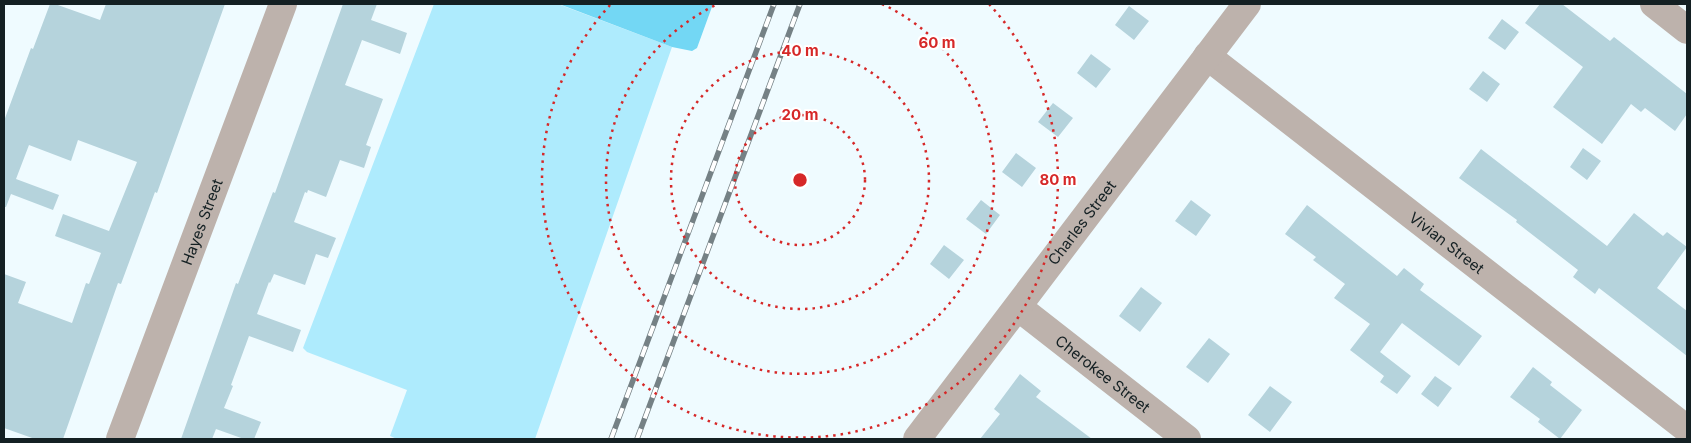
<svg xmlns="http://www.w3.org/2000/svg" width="1691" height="443" viewBox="0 0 1691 443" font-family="Inter,sans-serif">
<rect width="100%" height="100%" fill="#effbff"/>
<path fill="#aeebfd" d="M 434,4 L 558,4 L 672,47 L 535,439 L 397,439 L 390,436 L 407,390 L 307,352 L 303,348 Z"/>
<path fill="#73d7f4" d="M 559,4 L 558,4 L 713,4 L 697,48 L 692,51 L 672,47 Z"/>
<path fill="#b5d3dc" d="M 50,4 L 55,4 L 100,20 L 106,4 L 225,4 L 157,193 L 155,192 L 121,284 L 118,283 L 63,439 L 35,439 L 4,428 L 4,274 L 26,282 L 18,303 L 72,323 L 86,283 L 89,284 L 101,253 L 55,236 L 63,214 L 109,231 L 137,162 L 78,140 L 71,161 L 29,145 L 16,179 L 59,195 L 53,210 L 11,194 L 6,207 L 4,207 L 4,121 L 31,48 L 33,49 Z
M 343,4 L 377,4 L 371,20 L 407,33 L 400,54 L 362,40 L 345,85 L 383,99 L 366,145 L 371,147 L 364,168 L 340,160 L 326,197 L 308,190 L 307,193 L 305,192 L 294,222 L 336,238 L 328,258 L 316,254 L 305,285 L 274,274 L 270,283 L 269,282 L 257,314 L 301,330 L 293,352 L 249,336 L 231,385 L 233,386 L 224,408 L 261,422 L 254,439 L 244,439 L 216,429 L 212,439 L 181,439 L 236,283 L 238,284 L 273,192 L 275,193 Z
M 1540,4 L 1562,4 L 1610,41 L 1614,37 L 1687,94 L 1687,114 L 1675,131 L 1645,108 L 1641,112 L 1631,104 L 1602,144 L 1553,107 L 1583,67 L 1525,23 Z
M 1129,6 L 1149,21 L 1134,40 L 1115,25 Z
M 1502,19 L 1519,32 L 1505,50 L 1488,38 Z
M 1091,54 L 1111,69 L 1096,88 L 1077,73 Z
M 1483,71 L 1500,84 L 1487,102 L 1469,89 Z
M 1053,103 L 1073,118 L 1058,137 L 1038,122 Z
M 1583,148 L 1601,161 L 1587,180 L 1570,167 Z
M 1481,149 L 1607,246 L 1634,213 L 1663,236 L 1667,232 L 1687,247 L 1657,288 L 1687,311 L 1687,356 L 1599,288 L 1595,294 L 1573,277 L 1578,270 L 1516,222 L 1517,220 L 1459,178 Z
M 1016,153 L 1036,168 L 1022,187 L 1002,172 Z
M 981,200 L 1000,215 L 986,234 L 966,219 Z
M 1191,200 L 1211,215 L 1196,236 L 1175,221 Z
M 1307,205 L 1397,276 L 1404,268 L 1424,284 L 1420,290 L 1482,336 L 1459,366 L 1402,323 L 1380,352 L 1411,376 L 1397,394 L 1380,382 L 1384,376 L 1350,350 L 1370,324 L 1334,298 L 1345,284 L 1313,260 L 1316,257 L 1285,234 Z
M 944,245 L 964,260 L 949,279 L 930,264 Z
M 1141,287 L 1162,303 L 1140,332 L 1119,316 Z
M 1209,338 L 1230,354 L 1208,383 L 1186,367 Z
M 1533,367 L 1552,382 L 1550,385 L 1582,410 L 1560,439 L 1538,422 L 1540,419 L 1510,397 Z
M 1020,374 L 1041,391 L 1036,397 L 1092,439 L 980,439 L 1000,414 L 994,409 Z
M 1435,376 L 1452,388 L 1438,407 L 1421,394 Z
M 1270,386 L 1292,402 L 1270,432 L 1248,415 Z"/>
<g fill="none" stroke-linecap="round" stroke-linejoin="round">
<g stroke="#bdb2ac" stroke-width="28">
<path d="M 1654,4 L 1687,30"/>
<path id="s1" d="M 1207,56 L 1687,429"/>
<path id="s2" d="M 1018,307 L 1187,439"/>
<path id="s3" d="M 120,439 L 283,4"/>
<path id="s4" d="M 917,439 L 1247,4"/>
</g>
<g stroke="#758185" stroke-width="5.5">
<path id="rail" d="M 611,439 L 774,4
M 637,439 L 800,4"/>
</g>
<use href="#rail" stroke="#fff" stroke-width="4" stroke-dasharray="11" stroke-linecap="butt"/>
</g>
<g fill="none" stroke="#d62828" stroke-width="2.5" stroke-dasharray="2.5 5">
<circle cx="800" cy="180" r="65"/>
<circle cx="800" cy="180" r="129"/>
<path d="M882 4A194 194 0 1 1 718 4"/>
<path d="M989 4A258 258 0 1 1 611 4"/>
</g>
<g text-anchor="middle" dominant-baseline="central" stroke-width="4" stroke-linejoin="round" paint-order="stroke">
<g font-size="15" fill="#142023" stroke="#fff">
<text stroke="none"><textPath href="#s3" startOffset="232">Hayes Street</textPath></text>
<text stroke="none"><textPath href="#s4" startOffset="272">Charles Street</textPath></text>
<text stroke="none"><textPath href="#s1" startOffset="304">Vivian Street</textPath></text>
<text stroke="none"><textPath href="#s2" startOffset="108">Cherokee Street</textPath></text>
</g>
</g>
<circle cx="800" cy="180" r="8" fill="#d62828" stroke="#fff" stroke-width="2.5"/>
<g font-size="15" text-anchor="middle" font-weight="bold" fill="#d62828" stroke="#fff" stroke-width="4" stroke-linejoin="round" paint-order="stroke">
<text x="937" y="48">60 m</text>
<text x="800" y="56">40 m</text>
<text x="800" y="120">20 m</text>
<text x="1058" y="185">80 m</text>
</g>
<rect width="1691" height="443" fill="none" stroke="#142023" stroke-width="10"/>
</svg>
